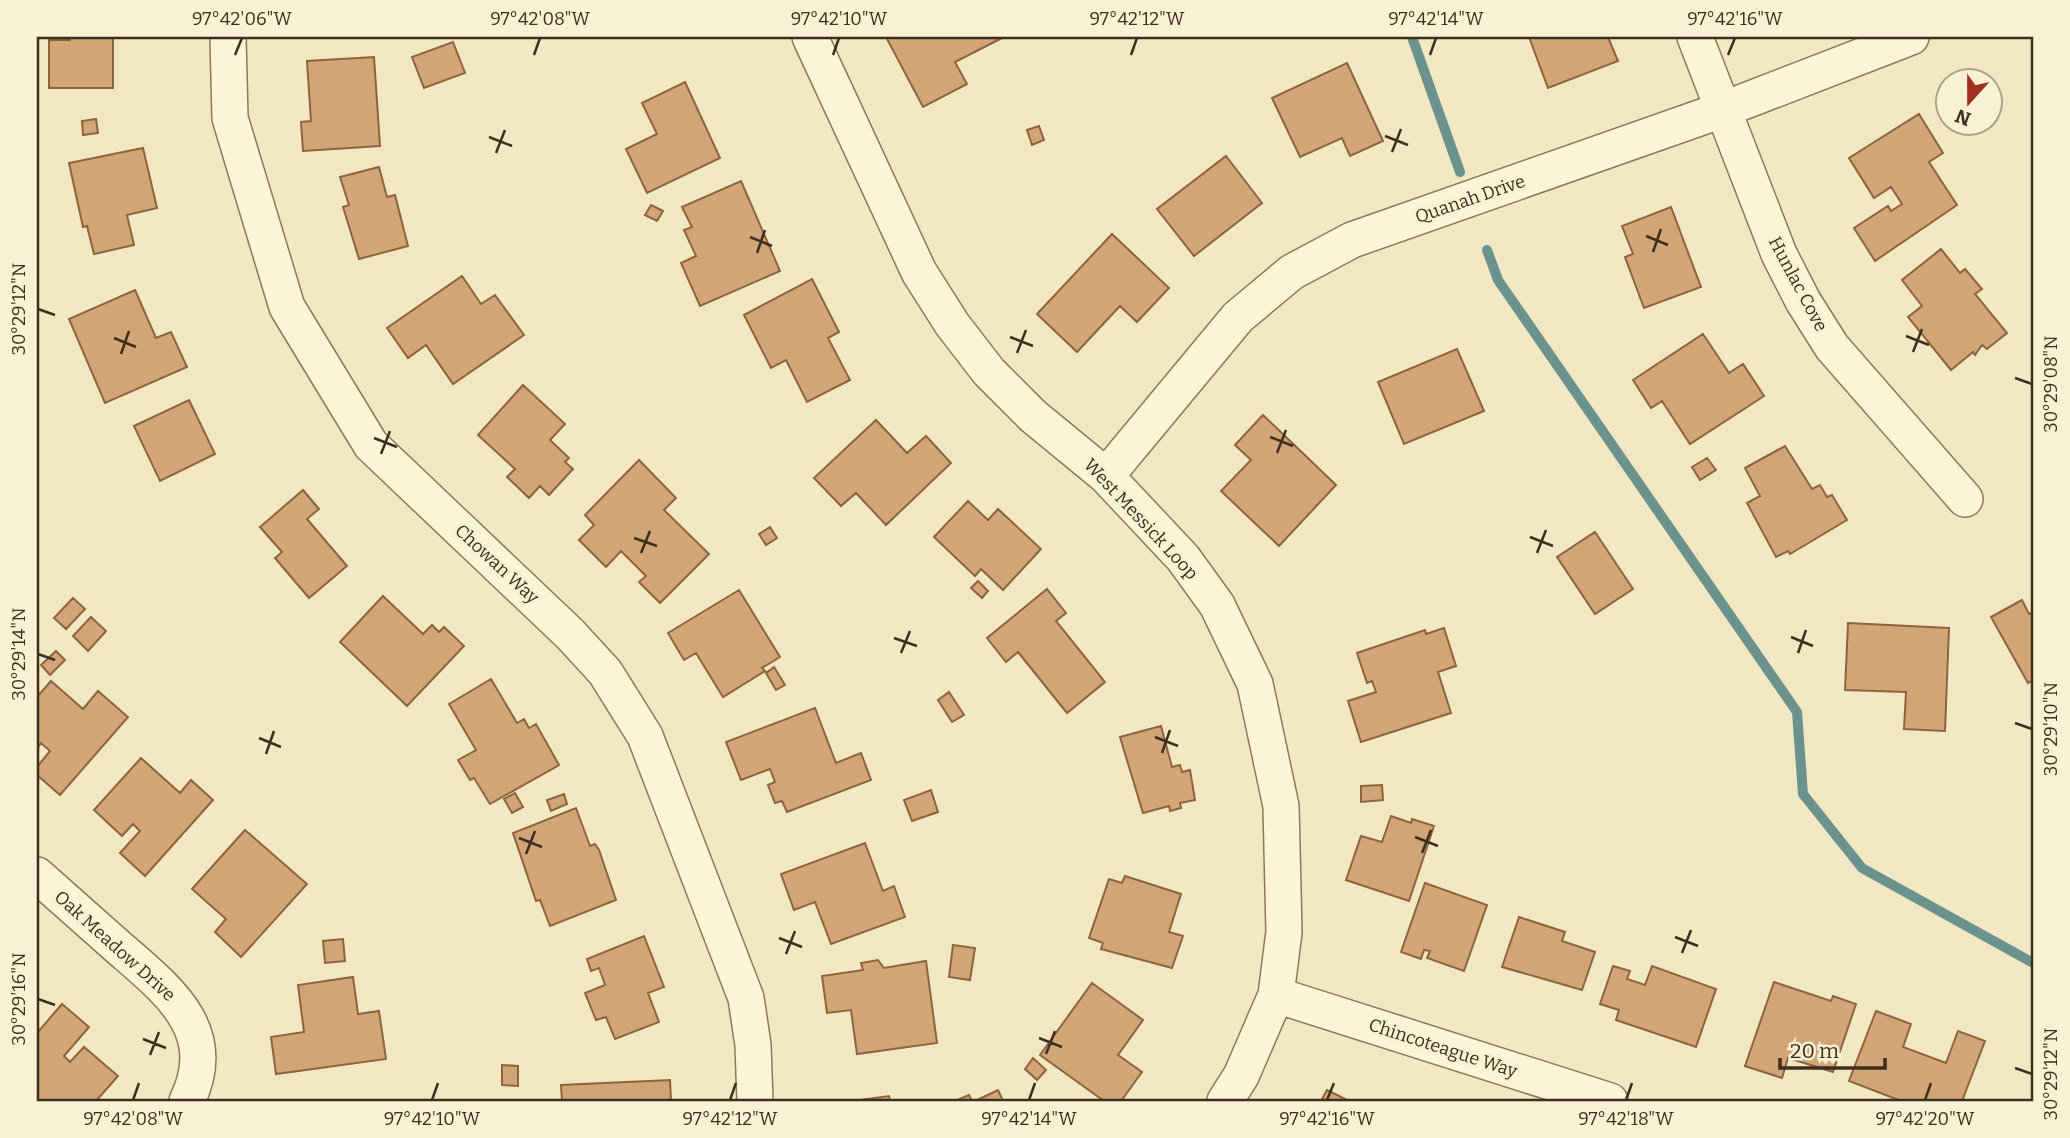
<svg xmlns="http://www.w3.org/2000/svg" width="2070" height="1138" viewBox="0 0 2070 1138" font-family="Bitter,serif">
<rect width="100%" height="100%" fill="#f1e8c3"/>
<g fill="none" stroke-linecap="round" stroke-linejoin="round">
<path stroke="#6b938d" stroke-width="10" d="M 1412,37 L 1460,172
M 1487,250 L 1498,280 L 1797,712 L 1803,794 L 1862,868 L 2033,963"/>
</g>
<path fill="#d2a576" stroke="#8e643d" stroke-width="2" d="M 70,37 L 137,37 L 113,38 L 113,88 L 49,88 L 49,40 L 70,40 Z
M 886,37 L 1004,37 L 955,62 L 967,84 L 923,107 Z
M 1529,37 L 1608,37 L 1618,61 L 1548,88 Z
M 453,42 L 465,73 L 424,88 L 412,57 Z
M 374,57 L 380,146 L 303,151 L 301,122 L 311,121 L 307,61 Z
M 1347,63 L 1383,141 L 1350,156 L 1342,138 L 1300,157 L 1272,98 Z
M 685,82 L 720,158 L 647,193 L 626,149 L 657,134 L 642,103 Z
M 1919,114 L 1943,153 L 1929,162 L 1957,205 L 1875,261 L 1854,228 L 1888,206 L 1891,211 L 1902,204 L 1891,187 L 1874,198 L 1849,158 Z
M 96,119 L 98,133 L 83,135 L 82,121 Z
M 1039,126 L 1044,140 L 1032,145 L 1027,130 Z
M 143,148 L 157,208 L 127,215 L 134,245 L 94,254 L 87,226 L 83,227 L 69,163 Z
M 1226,156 L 1262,203 L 1194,256 L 1157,209 Z
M 379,167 L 387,197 L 395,195 L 408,246 L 359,259 L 343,207 L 349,205 L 340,177 Z
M 741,181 L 780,271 L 700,306 L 681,263 L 696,256 L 684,230 L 692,227 L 682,207 Z
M 651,205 L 663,211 L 657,221 L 645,215 Z
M 1671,207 L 1701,287 L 1644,308 L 1625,257 L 1633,254 L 1622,226 Z
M 1112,234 L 1169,288 L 1137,322 L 1120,306 L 1077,352 L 1037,314 Z
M 1941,249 L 1960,273 L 1965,269 L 1982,289 L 1975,294 L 2007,333 L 1987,349 L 1982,345 L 1975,355 L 1973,352 L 1951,370 L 1908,317 L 1922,306 L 1902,280 Z
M 462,276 L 481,304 L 495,295 L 524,335 L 453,384 L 426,345 L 408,358 L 387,328 Z
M 812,279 L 839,332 L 828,338 L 850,380 L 807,402 L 786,360 L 771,368 L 744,315 Z
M 135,290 L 156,338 L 171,332 L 187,367 L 105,403 L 69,319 Z
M 1703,334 L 1729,373 L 1743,364 L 1764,396 L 1690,444 L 1662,401 L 1651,408 L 1633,380 Z
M 1457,349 L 1484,411 L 1404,444 L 1378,382 Z
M 523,385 L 565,424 L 550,440 L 569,458 L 565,462 L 573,469 L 549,495 L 540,486 L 529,498 L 507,477 L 515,469 L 478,435 Z
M 189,400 L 215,454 L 160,481 L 134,426 Z
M 1263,415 L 1336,485 L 1279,546 L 1221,491 L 1251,460 L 1235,445 Z
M 876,420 L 907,453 L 926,436 L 951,463 L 886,525 L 856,493 L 841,506 L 814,478 Z
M 1785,446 L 1812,489 L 1820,485 L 1827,497 L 1832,495 L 1847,520 L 1790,554 L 1788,551 L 1776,557 L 1747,503 L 1760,496 L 1745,468 Z
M 1707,458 L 1716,470 L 1700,480 L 1692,467 Z
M 639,460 L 676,498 L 664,510 L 709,554 L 660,603 L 639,582 L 646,576 L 621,551 L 606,567 L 579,540 L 594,525 L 585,515 Z
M 303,490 L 319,509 L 307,519 L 347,566 L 309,598 L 275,558 L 282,552 L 260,527 Z
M 968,501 L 988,520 L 998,509 L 1041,549 L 1003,590 L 981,569 L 975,576 L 934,537 Z
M 770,527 L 777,538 L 766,545 L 759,534 Z
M 1595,532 L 1633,589 L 1595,614 L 1557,557 Z
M 978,581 L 988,591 L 982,598 L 971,588 Z
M 1047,589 L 1066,613 L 1056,621 L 1105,682 L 1067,713 L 1018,652 L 1006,662 L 987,638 Z
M 739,590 L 780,657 L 762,668 L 765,671 L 723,697 L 696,653 L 684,660 L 668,633 Z
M 383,596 L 423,634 L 432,625 L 439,632 L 444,627 L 464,646 L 407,706 L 340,642 Z
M 73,598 L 85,609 L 66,629 L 54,618 Z
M 2022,600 L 2029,614 L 2033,612 L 2033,680 L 2028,683 L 1991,617 Z
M 91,617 L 106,631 L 88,651 L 73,636 Z
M 1848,623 L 1949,628 L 1945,731 L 1904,729 L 1906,692 L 1845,690 Z
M 1444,628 L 1456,666 L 1438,672 L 1451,713 L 1361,742 L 1348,701 L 1376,692 L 1372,681 L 1367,683 L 1357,653 L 1425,630 L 1426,634 Z
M 56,651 L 65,660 L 50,675 L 41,665 Z
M 774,667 L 785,685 L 776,690 L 766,673 Z
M 491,679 L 517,723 L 524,719 L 529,728 L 536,724 L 559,765 L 490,804 L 474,778 L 470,780 L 458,760 L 476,750 L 449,704 Z
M 51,681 L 83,709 L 98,691 L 128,717 L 60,795 L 37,775 L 37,767 L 50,751 L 41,743 L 37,749 L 37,697 Z
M 949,692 L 964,715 L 952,722 L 938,700 Z
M 815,708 L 836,763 L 861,753 L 871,780 L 787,812 L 782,801 L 775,803 L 768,785 L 775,782 L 770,769 L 741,780 L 726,742 Z
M 1161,726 L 1172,767 L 1180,765 L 1182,772 L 1190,770 L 1195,800 L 1180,803 L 1181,808 L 1170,811 L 1169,806 L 1143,813 L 1120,737 Z
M 141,758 L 180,793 L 191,780 L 213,800 L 145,876 L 120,853 L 140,831 L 133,824 L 122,836 L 94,810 Z
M 1382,785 L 1383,800 L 1361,802 L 1361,786 Z
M 931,790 L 938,812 L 912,821 L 904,800 Z
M 515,793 L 523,807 L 512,813 L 504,799 Z
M 564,794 L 567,804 L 551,811 L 547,800 Z
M 576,808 L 590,846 L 595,844 L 599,850 L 616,900 L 550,926 L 540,900 L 536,901 L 513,833 Z
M 1391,816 L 1411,823 L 1412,819 L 1434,826 L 1409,901 L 1346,880 L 1361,836 L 1382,842 Z
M 245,830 L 307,884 L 241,957 L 215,932 L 226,919 L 192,889 Z
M 865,843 L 883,891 L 894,886 L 905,917 L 831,944 L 815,902 L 794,910 L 781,874 Z
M 1125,876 L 1181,894 L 1169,932 L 1183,936 L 1172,968 L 1101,949 L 1103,943 L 1089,938 L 1109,879 L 1122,883 Z
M 1425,883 L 1487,905 L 1464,971 L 1427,958 L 1430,951 L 1424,950 L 1421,959 L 1401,952 Z
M 1519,917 L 1565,932 L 1562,941 L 1595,952 L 1582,990 L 1502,967 Z
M 644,936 L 664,987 L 648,993 L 659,1022 L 615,1039 L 606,1017 L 596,1020 L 585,993 L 605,985 L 599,968 L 591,971 L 587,959 Z
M 343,939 L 345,961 L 325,963 L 323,941 Z
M 953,945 L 975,948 L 970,980 L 949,977 Z
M 878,960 L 884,968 L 926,961 L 937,1043 L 857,1054 L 851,1010 L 827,1013 L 822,976 L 863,970 L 861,963 Z
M 1613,966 L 1630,971 L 1627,979 L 1645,985 L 1652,966 L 1716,989 L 1696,1047 L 1616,1020 L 1619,1010 L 1600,1004 Z
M 353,977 L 358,1014 L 379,1011 L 386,1059 L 276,1074 L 271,1037 L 304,1032 L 298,985 Z
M 1774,982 L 1831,1001 L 1833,996 L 1856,1004 L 1833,1072 L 1788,1058 L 1782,1078 L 1745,1066 Z
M 1092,983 L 1143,1020 L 1118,1055 L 1142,1072 L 1121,1101 L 1104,1101 L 1040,1055 Z
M 62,1004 L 89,1027 L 64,1056 L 70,1062 L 84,1047 L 118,1076 L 96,1101 L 37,1101 L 37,1033 Z
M 1876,1011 L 1911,1024 L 1903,1047 L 1946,1063 L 1958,1031 L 1985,1041 L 1962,1101 L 1901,1101 L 1849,1081 Z
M 1033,1058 L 1046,1070 L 1037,1080 L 1025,1069 Z
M 502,1065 L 518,1066 L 518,1086 L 502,1085 Z
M 670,1080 L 671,1101 L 562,1101 L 561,1085 Z
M 998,1090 L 1003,1101 L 975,1101 Z
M 1327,1090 L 1349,1101 L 1321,1101 Z
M 969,1095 L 972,1101 L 955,1101 Z
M 889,1096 L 890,1101 L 852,1101 Z"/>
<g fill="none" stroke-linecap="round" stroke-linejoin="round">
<g stroke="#8d7958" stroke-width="38">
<path id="street" d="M 228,37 L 230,118 L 287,307 L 371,445 L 570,634 L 605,672 L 645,736 L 746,998 L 753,1045 L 755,1101
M 810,37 L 919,272 L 952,324 L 989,372 L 1033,416 L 1106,476 L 1183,558 L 1217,605 L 1255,684 L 1281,806 L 1284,932 L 1276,995 L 1241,1076 L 1225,1101
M 1695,37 L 1779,254 L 1803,301 L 1832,347 L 1965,499
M 1106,476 L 1238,317 L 1292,272 L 1352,240 L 1722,110 L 1911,37
M 37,875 C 64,899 91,923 117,946 C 166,989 222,1029 187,1101
M 1276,995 L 1610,1101"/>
</g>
<use href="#street" stroke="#fbf4d7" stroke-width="35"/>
</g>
<path fill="none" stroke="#3c2f1d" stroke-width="2.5" d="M 235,55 L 242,38M 534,55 L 540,38M 833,55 L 839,38M 1131,55 L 1137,38M 1430,55 L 1436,38M 1728,55 L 1735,38M 1385,136 L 1408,145M 489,137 L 512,146M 1392,152 L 1401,129M 496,153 L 505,130M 1646,236 L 1668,245M 750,237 L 772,246M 1653,252 L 1661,229M 757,253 L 765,230M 38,309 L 55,315M 1906,336 L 1929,345M 1010,337 L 1033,346M 114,338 L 136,347M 1913,352 L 1922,329M 1017,353 L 1026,330M 121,354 L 129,331M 2015,378 L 2032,384M 1270,437 L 1293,446M 374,438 L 397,447M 1277,453 L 1286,430M 381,454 L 390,431M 1530,537 L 1553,546M 634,538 L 657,546M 641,553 L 650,531M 1537,553 L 1546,530M 1791,637 L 1813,646M 894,638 L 917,646M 901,653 L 910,631M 1798,653 L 1806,630M 38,654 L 55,660M 2015,723 L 2032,729M 1155,737 L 1178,746M 259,738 L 281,747M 1162,753 L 1170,730M 266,754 L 274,731M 1415,837 L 1438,846M 519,838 L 542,847M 1422,853 L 1431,830M 526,854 L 535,831M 1675,937 L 1698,946M 779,938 L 802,947M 1682,953 L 1691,930M 786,954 L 795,931M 38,999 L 55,1005M 1039,1038 L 1062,1047M 143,1039 L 166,1048M 1046,1054 L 1055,1031M 150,1055 L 159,1032M 2015,1068 L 2032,1074M 133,1100 L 139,1083M 432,1100 L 438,1083M 730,1100 L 736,1083M 1029,1100 L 1035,1083M 1327,1100 L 1334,1083M 1626,1100 L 1632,1083M 1925,1100 L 1931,1083"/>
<g text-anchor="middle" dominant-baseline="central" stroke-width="6" stroke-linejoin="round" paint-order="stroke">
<g font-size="18" fill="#3c2f1d" stroke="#f8f1d3">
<text transform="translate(1470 199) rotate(-19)">Quanah Drive</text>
<text transform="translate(1798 284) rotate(62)">Hunlac Cove</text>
<text transform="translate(1141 519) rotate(47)">West Messick Loop</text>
<text transform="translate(497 564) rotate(43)">Chowan Way</text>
<text transform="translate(115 946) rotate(42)">Oak Meadow Drive</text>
<text transform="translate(1443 1048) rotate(18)">Chincoteague Way</text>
</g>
</g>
<rect width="2070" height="1138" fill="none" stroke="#f8f1d3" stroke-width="77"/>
<g transform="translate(1969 102) rotate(201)"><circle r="33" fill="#f8f1d3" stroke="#ada38a" stroke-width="2"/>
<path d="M0-5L12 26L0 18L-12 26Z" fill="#a02f24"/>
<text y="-10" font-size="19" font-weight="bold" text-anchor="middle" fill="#3c2f1d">N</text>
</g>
<path d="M1780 1058v10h105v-10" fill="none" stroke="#3c2f1d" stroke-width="3.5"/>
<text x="1790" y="1058" font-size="21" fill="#3c2f1d" stroke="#f8f1d3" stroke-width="5" paint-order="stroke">20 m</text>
<rect x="38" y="38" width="1994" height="1062" fill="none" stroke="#3c2f1d" stroke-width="2.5"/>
<g font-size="18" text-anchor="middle" fill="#3c2f1d">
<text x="242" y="25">97°42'06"W</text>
<text x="540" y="25">97°42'08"W</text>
<text x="839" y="25">97°42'10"W</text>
<text x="1137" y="25">97°42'12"W</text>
<text x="1436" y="25">97°42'14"W</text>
<text x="1735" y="25">97°42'16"W</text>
<text transform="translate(19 309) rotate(-90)" y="6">30°29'12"N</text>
<text transform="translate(2051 384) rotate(-90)" y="6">30°29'08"N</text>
<text transform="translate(19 654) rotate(-90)" y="6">30°29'14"N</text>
<text transform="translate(2051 729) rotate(-90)" y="6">30°29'10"N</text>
<text transform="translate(19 999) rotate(-90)" y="6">30°29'16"N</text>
<text transform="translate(2051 1074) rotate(-90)" y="6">30°29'12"N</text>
<text x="133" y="1125">97°42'08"W</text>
<text x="432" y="1125">97°42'10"W</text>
<text x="730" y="1125">97°42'12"W</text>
<text x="1029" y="1125">97°42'14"W</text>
<text x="1327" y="1125">97°42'16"W</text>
<text x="1626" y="1125">97°42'18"W</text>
<text x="1925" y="1125">97°42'20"W</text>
</g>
</svg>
